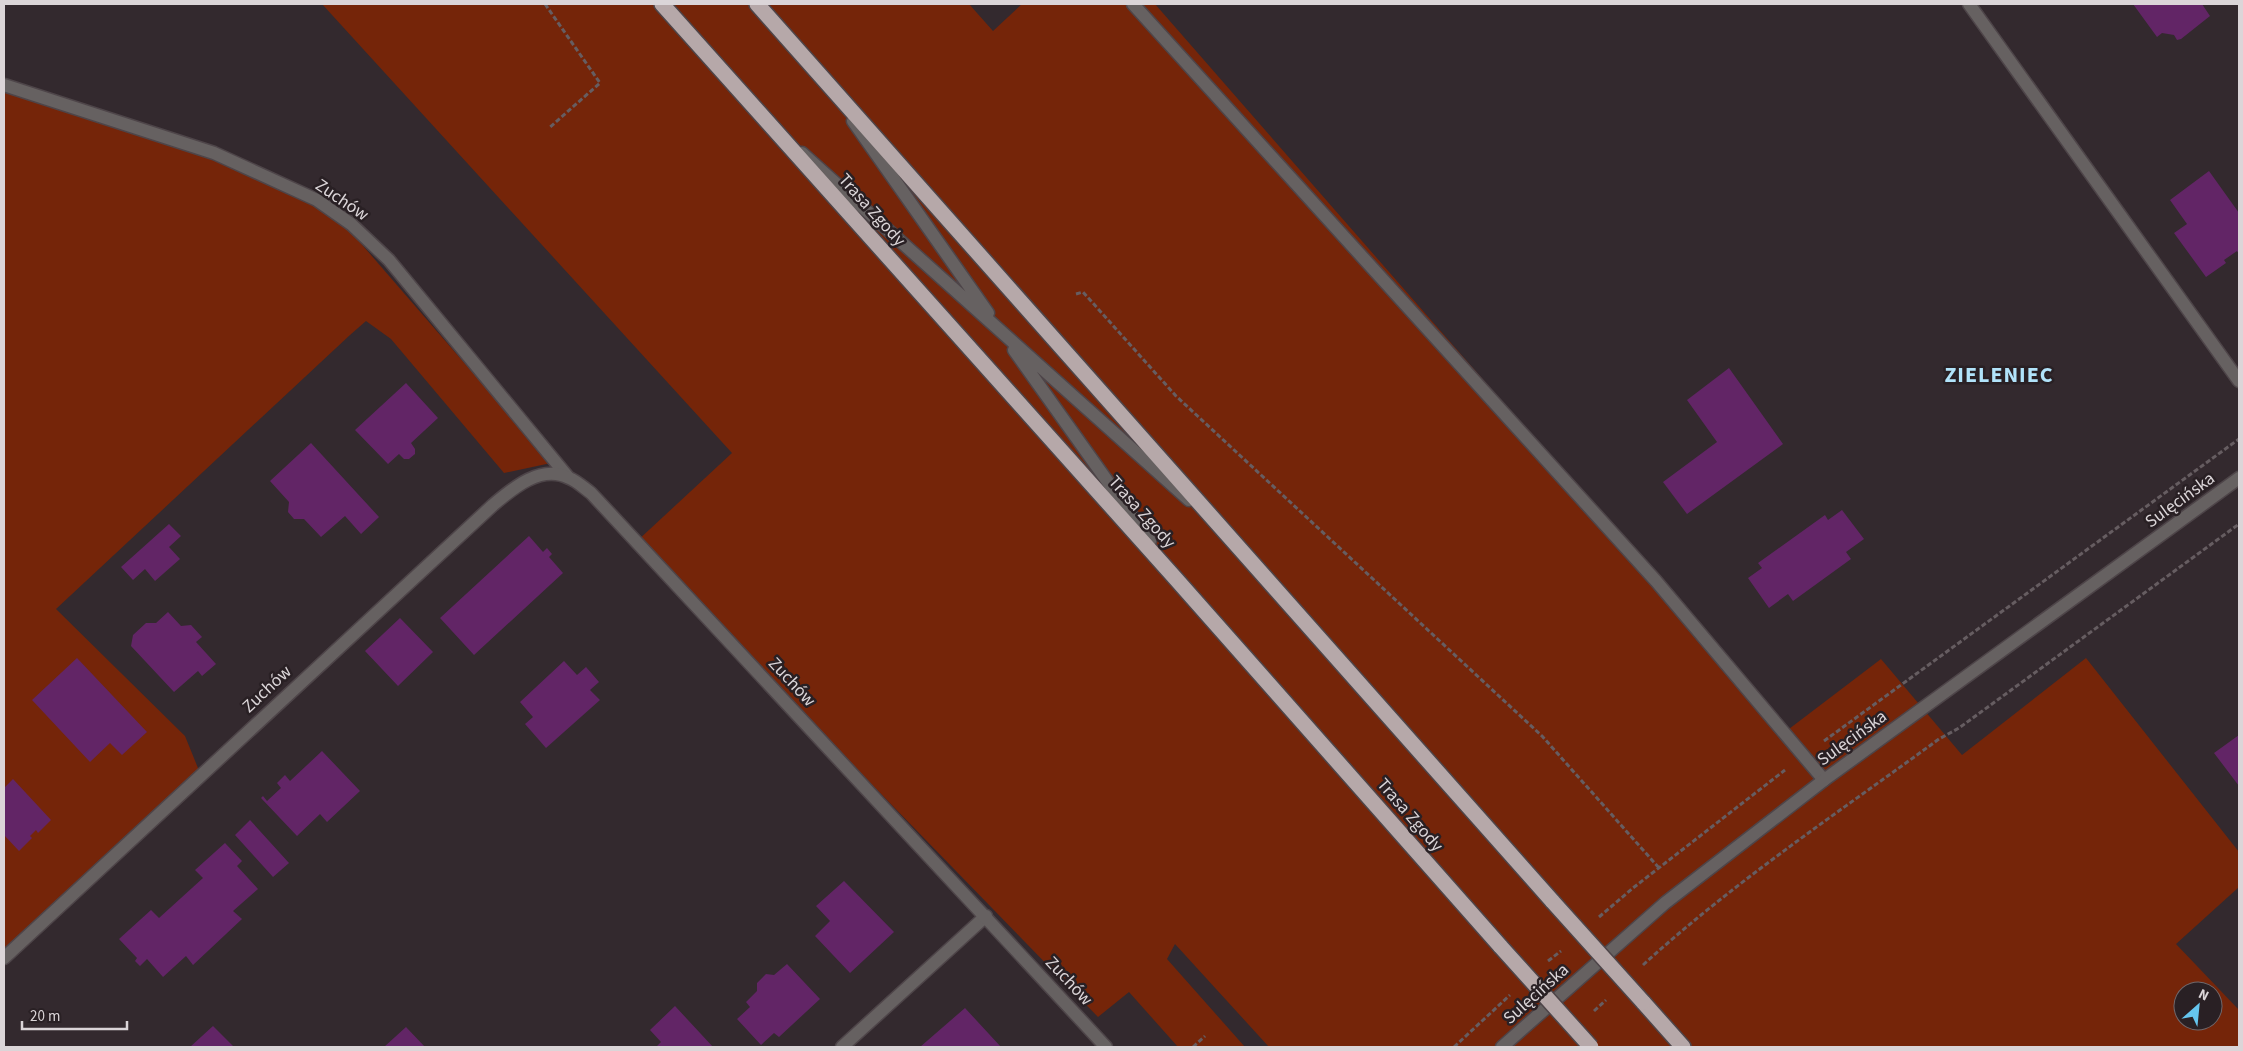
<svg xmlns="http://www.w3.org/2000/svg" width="2243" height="1051" viewBox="0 0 2243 1051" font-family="'Source Sans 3',sans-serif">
<rect width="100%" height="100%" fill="#33292e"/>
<path fill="#752509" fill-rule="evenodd" d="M 322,4 L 969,4 L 993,31 L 1022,4 L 1155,4 L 1782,722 L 1785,732 L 1881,659 L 1962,755 L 2086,658 L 2239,852 L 2239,887 L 2176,944 L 2239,1010 L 2239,1047 L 1269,1047 L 1175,944 L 1167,959 L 1245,1047 L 1178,1047 L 1129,992 L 1098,1017 L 636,542 L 732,453 ZM 2183,991 L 2213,991 L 2213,1021 L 2183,1021 Z
M 4,88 L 163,137 L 332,210 L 551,463 L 504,473 L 391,339 L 366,321 L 350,335 L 56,609 L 185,736 L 200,773 L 4,955 Z"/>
<path fill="#622566" d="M 2133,4 L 2202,4 L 2210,16 L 2181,39 L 2177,40 L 2174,35 L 2162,33 L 2157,37 Z
M 2209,171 L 2239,213 L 2239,254 L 2237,251 L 2224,260 L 2226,263 L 2206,277 L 2174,233 L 2187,224 L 2170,200 Z
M 1729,368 L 1783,444 L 1687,514 L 1663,482 L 1717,442 L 1687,400 Z
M 406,383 L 438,418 L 411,443 L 415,449 L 415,454 L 409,459 L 404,459 L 399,454 L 388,464 L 355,430 Z
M 311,443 L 379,517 L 361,534 L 345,516 L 321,537 L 304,519 L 294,519 L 288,512 L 289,502 L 270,481 Z
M 1842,510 L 1864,539 L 1846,552 L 1851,559 L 1793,601 L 1788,594 L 1769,608 L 1748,578 L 1762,568 L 1758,563 L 1825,515 L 1828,520 Z
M 169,524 L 181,536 L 169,547 L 180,559 L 155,581 L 145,569 L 133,580 L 121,567 Z
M 529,536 L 543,552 L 547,548 L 552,554 L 549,557 L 563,573 L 474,655 L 440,618 Z
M 168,612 L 181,626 L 191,625 L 202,637 L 196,642 L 216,664 L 202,676 L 198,671 L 174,692 L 131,646 L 133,635 L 146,623 L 156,623 Z
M 400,618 L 433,652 L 398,686 L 365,651 Z
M 77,658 L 147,732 L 122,755 L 110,743 L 90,762 L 32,700 Z
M 564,661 L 577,675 L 586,667 L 599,682 L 590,690 L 600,700 L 546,748 L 525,724 L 533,717 L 520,702 Z
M 2239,735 L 2239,786 L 2214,753 Z
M 322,751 L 360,791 L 327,822 L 320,814 L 297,836 L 261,798 L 263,796 L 267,801 L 281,788 L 277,783 L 285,775 L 290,781 Z
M 13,779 L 51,820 L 38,833 L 36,830 L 30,836 L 32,838 L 19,851 L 4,835 L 4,788 Z
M 250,820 L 289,863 L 273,877 L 235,835 Z
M 225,843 L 242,861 L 237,866 L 258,889 L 233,911 L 242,919 L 193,965 L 186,956 L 163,977 L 147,959 L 140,966 L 135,961 L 137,958 L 119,939 L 151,910 L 159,918 L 203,878 L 195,870 Z
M 844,881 L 894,932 L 850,973 L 815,936 L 830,921 L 816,906 Z
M 787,964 L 820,999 L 779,1037 L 774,1033 L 761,1045 L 737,1019 L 750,1007 L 746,1002 L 757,991 L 757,983 L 766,974 L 774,975 Z
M 675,1006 L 713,1047 L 656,1047 L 661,1042 L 650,1030 Z
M 965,1008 L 1001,1047 L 920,1047 Z
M 213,1026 L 234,1047 L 190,1047 Z
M 406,1027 L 425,1047 L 384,1047 Z"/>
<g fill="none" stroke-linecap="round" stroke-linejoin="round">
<g stroke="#4e4549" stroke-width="15">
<path id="service" d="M 1133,4 L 1656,581 L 1824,780
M 4,85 L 214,153 L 317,200 L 351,224 L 389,260 L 568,477
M 853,121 L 988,313
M 802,153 L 1189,500
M 1014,350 L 1150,541
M 842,1047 L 986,916"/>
</g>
<g stroke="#4e4549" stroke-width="15">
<path id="minor" d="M 1969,4 L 2239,381
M 4,958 L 493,505 C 513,488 541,464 569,478 C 577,481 584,488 591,493 L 1106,1047"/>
</g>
<g stroke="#4e4549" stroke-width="15">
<path id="tertiary" d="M 1502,1047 L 1665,903 L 1824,780 L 2239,478"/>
</g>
<g stroke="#4e4549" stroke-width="18">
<path id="motorway" d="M 662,4 L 1176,579 L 1501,947
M 757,4 L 1553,902
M 1643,1002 L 1683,1047"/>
</g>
<path stroke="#665d61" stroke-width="3" stroke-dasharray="5 2.5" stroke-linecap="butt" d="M 545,4 L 600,83 L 549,128
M 1076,294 L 1083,292 L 1176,396 L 1542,736 L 1659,868
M 1824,741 L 2239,439
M 1599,917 L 1633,888 L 1785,770
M 1548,961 L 1561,951
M 1643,965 C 1735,881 1839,812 1939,739 L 1959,728 L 2239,524
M 1594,1011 L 1606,1000
M 1193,1047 L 1205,1036
M 1454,1047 L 1510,995"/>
<use href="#service" stroke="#666161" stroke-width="12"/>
<use href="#minor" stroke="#666161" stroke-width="12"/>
<use href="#tertiary" stroke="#666161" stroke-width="12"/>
<use href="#motorway" stroke="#b6a8a9" stroke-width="15"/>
<g stroke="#4e4549" stroke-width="18" stroke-linecap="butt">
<path id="motorway-bridge" d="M 1553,902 L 1643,1002
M 1501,947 L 1591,1047"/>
</g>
<use href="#motorway-bridge" stroke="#b6a8a9" stroke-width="15"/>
</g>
<g text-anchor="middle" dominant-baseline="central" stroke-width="5" stroke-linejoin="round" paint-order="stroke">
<g font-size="18" fill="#dbd5d8" stroke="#292024">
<text transform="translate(342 200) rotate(34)">Zuchów</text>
<text transform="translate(872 210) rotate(48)">Trasa Zgody</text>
<text transform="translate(2180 500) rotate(-36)">Sulęcińska</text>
<text transform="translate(1142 512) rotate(48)">Trasa Zgody</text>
<text transform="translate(792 682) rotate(47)">Zuchów</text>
<text transform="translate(267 689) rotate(-43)">Zuchów</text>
<text transform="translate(1852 738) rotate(-36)">Sulęcińska</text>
<text transform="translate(1410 815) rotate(49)">Trasa Zgody</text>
<text transform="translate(1069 981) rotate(47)">Zuchów</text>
<text transform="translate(1536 994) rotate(-42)">Sulęcińska</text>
</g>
<g font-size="22" font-weight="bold" letter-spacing="1" fill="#b1e3fa" stroke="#292024">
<text x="1999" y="375">ZIELENIEC</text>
</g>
</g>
<rect width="2243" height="1051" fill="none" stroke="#dbd5d8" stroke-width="10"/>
<g transform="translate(2198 1006) rotate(27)"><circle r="24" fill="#292024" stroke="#70686c"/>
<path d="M0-4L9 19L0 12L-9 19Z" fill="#65c5ee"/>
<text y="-8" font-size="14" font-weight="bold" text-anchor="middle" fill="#dbd5d8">N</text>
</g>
<path d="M22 1021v8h105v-8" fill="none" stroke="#dbd5d8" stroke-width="2.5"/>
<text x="30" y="1021" font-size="15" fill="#dbd5d8" stroke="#292024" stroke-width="4" paint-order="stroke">20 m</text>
</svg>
